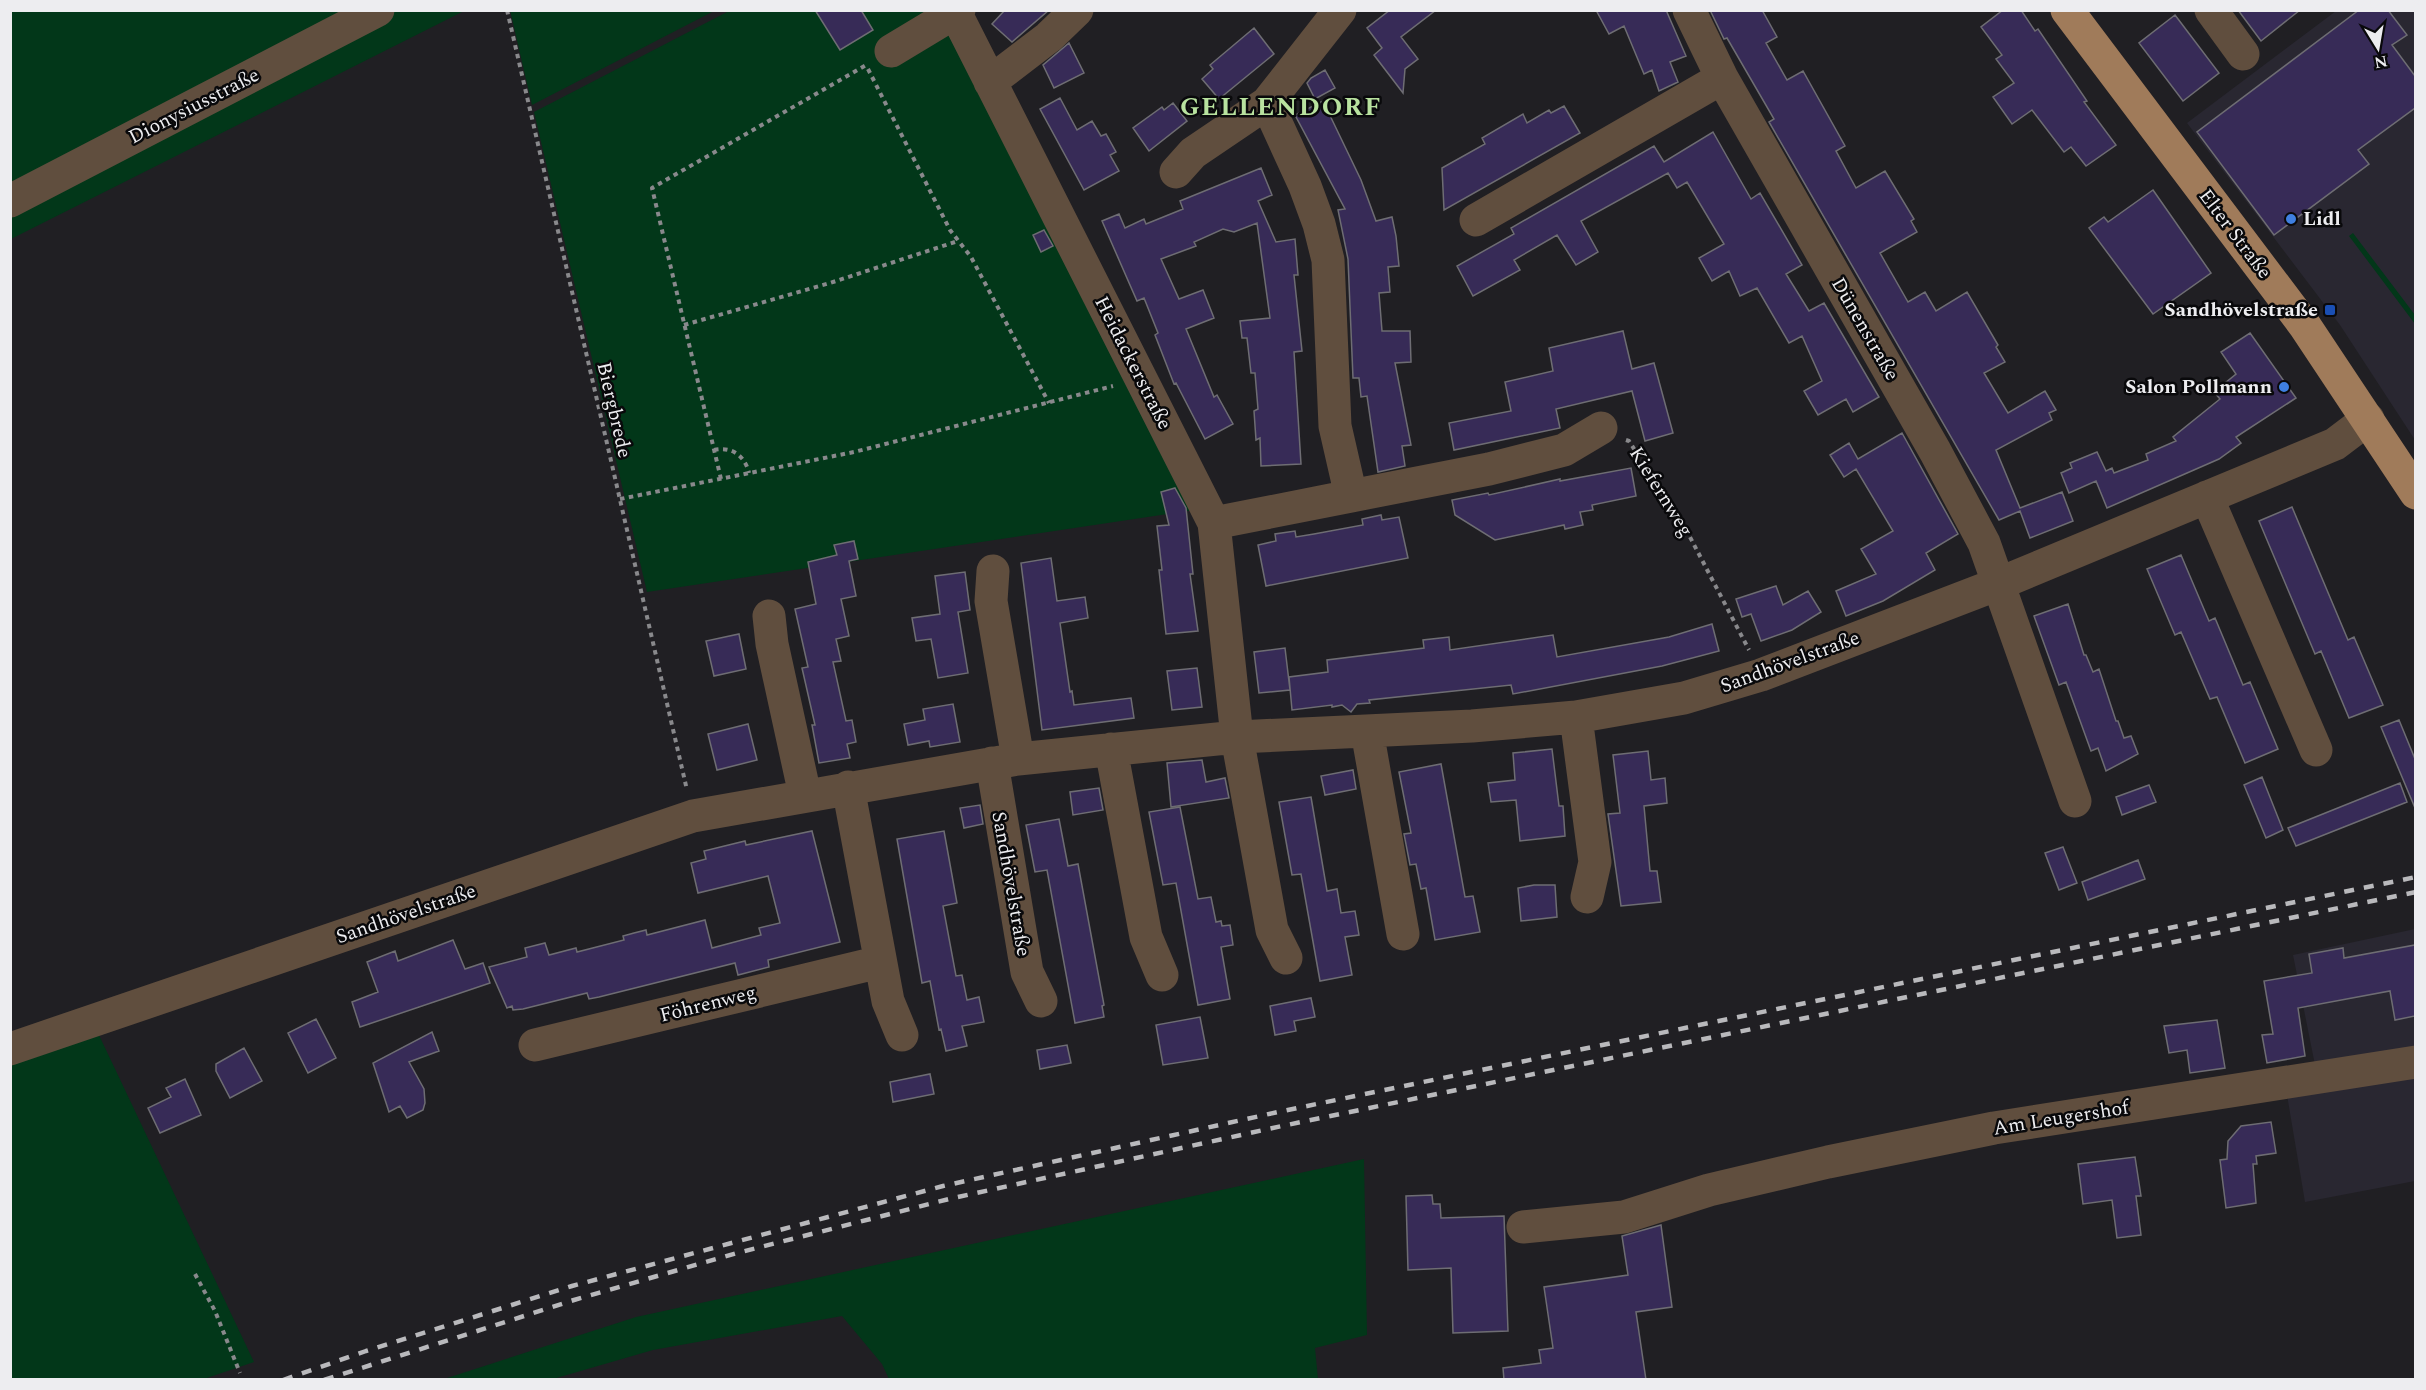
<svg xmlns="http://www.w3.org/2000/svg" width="2426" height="1390" viewBox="0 0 2426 1390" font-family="Spectral,serif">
<rect width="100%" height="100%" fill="#201f23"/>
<path fill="#292731" d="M 2336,11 L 2415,11 L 2415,440 L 2340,325 L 2187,123 Z
M 2415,929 L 2415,1181 L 2305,1202 L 2286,1089 L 2315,1065 L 2293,955 Z"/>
<path fill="#023719" d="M 510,10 L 714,10 L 714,11 L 532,105 Z
M 11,11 L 464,11 L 11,239 Z
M 729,11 L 949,11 L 1201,509 L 647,592 L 534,112 Z
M 2353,233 L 2415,315 L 2415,324 L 2349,236 Z
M 98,1033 L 254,1362 L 204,1379 L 11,1379 L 10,1064 Z
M 1364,1159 L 1367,1335 L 1315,1348 L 1318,1379 L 889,1379 L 882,1364 L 842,1316 L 653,1350 L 553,1379 L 444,1379 L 636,1317 Z"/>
<path fill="#372b57" stroke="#6e6d73" stroke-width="1.5" d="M 815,10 L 861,10 L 873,30 L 840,50 Z
M 1005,10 L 1049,10 L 1012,42 L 992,24 Z
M 1390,10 L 1436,10 L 1401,37 L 1418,59 L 1405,69 L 1403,93 L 1374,55 L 1382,48 L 1367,28 Z
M 1596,10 L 1666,10 L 1686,56 L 1670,62 L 1678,82 L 1659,91 L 1652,70 L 1644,74 L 1624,26 L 1609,34 Z
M 1710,10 L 1762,10 L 1777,37 L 1766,43 L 1787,80 L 1803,71 L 1845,146 L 1836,151 L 1856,188 L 1885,171 L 1914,219 L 1911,221 L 1917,232 L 1880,253 L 1908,302 L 1925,292 L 1936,311 L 1967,292 L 1998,345 L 1996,347 L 2005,362 L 1984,373 L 2008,413 L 2045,391 L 2056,410 L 2049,413 L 2052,420 L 1996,450 L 2020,508 L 2062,492 L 2073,521 L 2030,538 L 2020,511 L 1999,520 L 1769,122 L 1774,119 L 1727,38 L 1724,39 Z
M 2003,10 L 2021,10 L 2035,31 L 2038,29 L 2087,101 L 2084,102 L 2116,145 L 2086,166 L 2071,147 L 2064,152 L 2032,110 L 2012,124 L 1993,97 L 2014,83 L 1996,59 L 2002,55 L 1981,27 Z
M 2238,10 L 2300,10 L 2261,41 Z
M 2359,10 L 2388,10 L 2407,35 L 2392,45 L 2415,76 L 2415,108 L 2358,150 L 2369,164 L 2274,235 L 2197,132 Z
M 2175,15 L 2219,73 L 2183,101 L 2139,43 Z
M 1254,28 L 1274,54 L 1219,99 L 1202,79 L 1213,69 L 1210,65 Z
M 1069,43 L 1084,73 L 1054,88 L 1043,65 Z
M 1325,70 L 1335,88 L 1315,99 L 1307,83 L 1311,78 Z
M 1060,98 L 1077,130 L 1092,121 L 1101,136 L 1106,134 L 1116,152 L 1110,155 L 1119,171 L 1084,190 L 1040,109 Z
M 1323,101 L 1361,180 L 1376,221 L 1392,217 L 1396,236 L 1399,266 L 1388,267 L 1390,292 L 1379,293 L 1382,331 L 1410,331 L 1411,362 L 1395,363 L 1411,445 L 1402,446 L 1405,466 L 1378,472 L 1367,396 L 1361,397 L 1359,378 L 1353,378 L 1348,259 L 1338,210 L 1345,209 L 1295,115 Z
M 1173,103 L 1187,121 L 1149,151 L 1133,128 L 1162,107 L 1164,110 Z
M 1564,106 L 1580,133 L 1444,210 L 1442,168 L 1485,144 L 1482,138 L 1523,114 L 1527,123 L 1549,110 L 1551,113 Z
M 1713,132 L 1751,199 L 1760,193 L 1802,265 L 1786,274 L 1809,311 L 1824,303 L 1879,397 L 1853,412 L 1846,399 L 1818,415 L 1804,391 L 1822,381 L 1802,336 L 1789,343 L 1757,288 L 1740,296 L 1729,271 L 1712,281 L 1699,258 L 1724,244 L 1687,182 L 1677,188 L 1668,173 L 1581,221 L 1598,252 L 1576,265 L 1557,235 L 1514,260 L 1520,270 L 1473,296 L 1457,266 L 1514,234 L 1511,228 L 1654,146 L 1664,162 Z
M 1261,168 L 1272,195 L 1258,201 L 1276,242 L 1295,239 L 1298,275 L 1294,275 L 1302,351 L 1294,352 L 1301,464 L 1261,466 L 1260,438 L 1256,440 L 1254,411 L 1258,409 L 1255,373 L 1251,373 L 1247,338 L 1242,338 L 1240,321 L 1270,318 L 1257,223 L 1234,232 L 1223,229 L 1194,242 L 1196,246 L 1161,259 L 1179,299 L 1203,290 L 1214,318 L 1186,329 L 1214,397 L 1217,395 L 1233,424 L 1205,439 L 1176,383 L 1174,384 L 1155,335 L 1158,333 L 1144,298 L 1137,301 L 1102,221 L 1119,214 L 1125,228 L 1144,219 L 1146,224 L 1183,209 L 1180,201 Z
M 2153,190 L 2211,273 L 2153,314 L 2089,228 L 2104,217 L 2108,222 Z
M 1044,230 L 1053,246 L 1041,252 L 1033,235 Z
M 1623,331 L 1632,369 L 1654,363 L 1673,433 L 1645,441 L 1632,391 L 1556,409 L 1560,428 L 1454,450 L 1449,423 L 1511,411 L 1505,382 L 1553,371 L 1549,348 Z
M 2250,333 L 2296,398 L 2236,437 L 2241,443 L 2219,459 L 2107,508 L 2096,481 L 2069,493 L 2061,473 L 2072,468 L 2070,463 L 2097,452 L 2106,471 L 2112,468 L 2114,473 L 2148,460 L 2146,454 L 2176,441 L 2173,437 L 2220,399 L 2214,392 L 2236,374 L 2221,352 Z
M 1902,433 L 1958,534 L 1926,553 L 1935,570 L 1883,601 L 1846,616 L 1836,591 L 1876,574 L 1861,549 L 1893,531 L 1856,469 L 1844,477 L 1830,455 L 1849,443 L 1858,459 Z
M 1631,468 L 1636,496 L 1592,505 L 1593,510 L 1580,512 L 1583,525 L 1565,529 L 1564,525 L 1495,540 L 1455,515 L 1452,500 L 1488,493 L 1489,495 L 1560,479 L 1560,481 Z
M 1175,488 L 1186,508 L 1193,574 L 1190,574 L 1198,631 L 1166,634 L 1159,570 L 1162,570 L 1157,526 L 1169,525 L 1161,492 Z
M 2292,507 L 2348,640 L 2354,637 L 2383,705 L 2349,718 L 2321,651 L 2315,654 L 2259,521 Z
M 1381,515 L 1382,520 L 1399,517 L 1408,558 L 1266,586 L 1258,545 L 1276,541 L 1275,534 L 1295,531 L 1296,537 L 1314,534 L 1363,525 L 1362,519 Z
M 854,541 L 858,559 L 849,561 L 856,596 L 841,599 L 849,636 L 836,639 L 841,661 L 833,662 L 846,721 L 852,720 L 856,742 L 847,744 L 850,758 L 819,763 L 812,725 L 815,725 L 802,668 L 808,667 L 795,609 L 816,604 L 808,562 L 837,555 L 834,545 Z
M 2181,555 L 2209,621 L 2215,618 L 2243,685 L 2250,682 L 2278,749 L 2245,763 L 2217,697 L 2210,699 L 2181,632 L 2175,635 L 2147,569 Z
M 1051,558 L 1057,601 L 1085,597 L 1088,618 L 1060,623 L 1070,692 L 1072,691 L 1074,705 L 1131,698 L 1134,718 L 1042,730 L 1021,563 Z
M 965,572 L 970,610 L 958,612 L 968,673 L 938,678 L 931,639 L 916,641 L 912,618 L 940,614 L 935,576 Z
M 1776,586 L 1783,605 L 1808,591 L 1821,612 L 1792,630 L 1761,641 L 1751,614 L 1742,617 L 1736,599 Z
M 2068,604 L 2084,655 L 2086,655 L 2093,672 L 2099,669 L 2116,721 L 2118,721 L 2124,738 L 2131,736 L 2138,754 L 2106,771 L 2098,748 L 2091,751 L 2066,682 L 2059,685 L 2034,616 Z
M 1712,624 L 1719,651 L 1662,666 L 1513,694 L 1511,685 L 1369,700 L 1370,703 L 1357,704 L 1351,712 L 1342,705 L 1332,707 L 1332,705 L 1292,710 L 1289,677 L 1328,672 L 1327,660 L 1424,648 L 1423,640 L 1449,637 L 1450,650 L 1553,635 L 1557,657 L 1669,637 Z
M 739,634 L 746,669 L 714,676 L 706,641 Z
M 1285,648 L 1290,690 L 1259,693 L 1254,652 Z
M 1197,668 L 1202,707 L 1172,710 L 1167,671 Z
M 953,704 L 960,742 L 930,747 L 929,741 L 908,745 L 904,724 L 925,720 L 923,709 Z
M 2399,720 L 2415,759 L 2415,808 L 2381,727 Z
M 748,724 L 757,760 L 717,770 L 708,734 Z
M 1552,749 L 1559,806 L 1563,806 L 1565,836 L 1520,841 L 1516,800 L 1491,802 L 1488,783 L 1515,780 L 1513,753 Z
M 1648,751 L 1651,780 L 1665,778 L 1667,803 L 1644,806 L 1650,871 L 1657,871 L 1661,902 L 1621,906 L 1608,814 L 1620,813 L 1613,755 Z
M 1202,760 L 1206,782 L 1225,778 L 1229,798 L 1171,807 L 1167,763 Z
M 1441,764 L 1465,897 L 1473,896 L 1480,932 L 1435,940 L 1426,888 L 1421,889 L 1416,864 L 1410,865 L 1404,834 L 1411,833 L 1399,772 Z
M 1353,770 L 1356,789 L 1325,795 L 1321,776 Z
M 2262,777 L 2283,830 L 2266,838 L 2244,785 Z
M 2400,783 L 2407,802 L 2296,846 L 2288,828 Z
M 2149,785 L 2156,802 L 2122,815 L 2116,797 Z
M 1099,788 L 1103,810 L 1073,815 L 1070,792 Z
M 1311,797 L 1327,891 L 1337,889 L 1341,913 L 1355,911 L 1359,935 L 1345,937 L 1352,975 L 1320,981 L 1301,874 L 1292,875 L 1279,802 Z
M 980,805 L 983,824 L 964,828 L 960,808 Z
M 1180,807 L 1198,899 L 1211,897 L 1216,922 L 1221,921 L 1222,926 L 1230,925 L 1233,945 L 1221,947 L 1230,999 L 1198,1005 L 1176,883 L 1163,885 L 1149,812 Z
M 1059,819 L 1068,866 L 1078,864 L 1104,1005 L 1102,1006 L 1104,1017 L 1075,1023 L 1047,870 L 1035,872 L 1026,825 Z
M 812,831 L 840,942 L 768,960 L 769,967 L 738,975 L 735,963 L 599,997 L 589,999 L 587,993 L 523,1009 L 513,1010 L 512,1006 L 507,1008 L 489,967 L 527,957 L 525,948 L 545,943 L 549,955 L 576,948 L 577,952 L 624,940 L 623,936 L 634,933 L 646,930 L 647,935 L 705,920 L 712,948 L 761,935 L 759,928 L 780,923 L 768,876 L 698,893 L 691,863 L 706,859 L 704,851 L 745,841 L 746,845 Z
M 944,831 L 957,903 L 943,906 L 956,976 L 962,975 L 967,1000 L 979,997 L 984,1022 L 962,1026 L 967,1046 L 946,1051 L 941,1029 L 939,1030 L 930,981 L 922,983 L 897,839 Z
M 2063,847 L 2077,883 L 2059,890 L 2045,853 Z
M 2138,860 L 2145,879 L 2088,900 L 2082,882 Z
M 1534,885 L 1555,885 L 1557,917 L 1521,921 L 1518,888 Z
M 453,940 L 465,969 L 483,963 L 490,983 L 360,1027 L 352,1002 L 378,992 L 367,962 L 395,951 L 398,961 Z
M 2415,945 L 2415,1016 L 2395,1020 L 2390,991 L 2298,1008 L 2305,1056 L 2267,1063 L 2262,1035 L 2273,1034 L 2264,981 L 2312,973 L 2309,954 L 2343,948 L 2344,958 Z
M 1311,998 L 1315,1017 L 1294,1021 L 1296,1031 L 1275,1035 L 1270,1006 Z
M 1200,1017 L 1208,1058 L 1163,1065 L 1156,1025 Z
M 316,1019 L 336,1058 L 308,1073 L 288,1033 Z
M 2217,1020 L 2225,1068 L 2190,1073 L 2187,1050 L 2169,1053 L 2164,1026 Z
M 432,1032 L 439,1051 L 409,1062 L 424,1089 L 425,1103 L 423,1110 L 407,1118 L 400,1106 L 389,1112 L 373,1063 Z
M 1067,1045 L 1071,1063 L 1040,1069 L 1037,1050 Z
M 244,1048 L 262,1081 L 230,1098 L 216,1071 L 216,1064 Z
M 930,1074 L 934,1094 L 893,1102 L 890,1082 Z
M 185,1079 L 201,1115 L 160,1133 L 148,1108 L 171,1097 L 166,1088 Z
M 2271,1122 L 2276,1153 L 2256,1156 L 2257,1164 L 2253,1164 L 2256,1203 L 2226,1208 L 2220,1160 L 2227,1159 L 2228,1141 L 2241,1126 Z
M 2135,1157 L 2141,1196 L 2136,1196 L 2141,1235 L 2117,1238 L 2112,1200 L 2083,1204 L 2078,1164 Z
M 1432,1195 L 1433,1204 L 1440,1204 L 1441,1218 L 1504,1216 L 1508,1331 L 1453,1333 L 1451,1268 L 1408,1270 L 1406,1196 Z
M 1661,1225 L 1672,1307 L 1636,1312 L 1646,1380 L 1504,1380 L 1503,1368 L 1541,1363 L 1539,1350 L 1553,1348 L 1544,1287 L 1628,1275 L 1622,1236 Z"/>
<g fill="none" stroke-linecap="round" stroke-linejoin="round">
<path stroke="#89898c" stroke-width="4" stroke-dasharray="4.5 4.5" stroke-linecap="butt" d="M 507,10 L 687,790
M 868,69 L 950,230 L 971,257 L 1049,403
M 684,325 L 830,283 L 958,241
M 1626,440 L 1629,441 L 1690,537 L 1749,650
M 714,450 C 732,446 745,456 749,473
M 721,479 L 652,188 L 868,64
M 620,499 L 854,452 L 1113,386
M 195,1274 L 215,1311 L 240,1373"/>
<path stroke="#604e3e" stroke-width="33" d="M 954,10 L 1214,523 L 1237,737 L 1272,930 L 1286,958
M 1689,10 L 1722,78 L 1935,451 L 1984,543 L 2075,801
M 2211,10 L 2243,54
M 891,51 L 959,10
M 990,82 L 1049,37 L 1077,10
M 1176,172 L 1193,153 L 1267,103
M 10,201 L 378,10
M 1476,220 L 1722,78
M 1351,496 L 1489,469 L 1564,450 L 1601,428
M 2207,497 L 2316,750
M 1214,523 L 1351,496 L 1335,426 L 1328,260 L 1319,224 L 1305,186 L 1267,103 L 1340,10
M 993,571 L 991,601 L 1018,759
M 769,616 L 772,644 L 805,795
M 1576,717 L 1595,862 L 1587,897
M 1367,731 L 1403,934
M 1111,749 L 1146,937 L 1162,975
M 992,763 L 1027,972 L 1041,1001
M 848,787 L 888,1001 L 902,1035
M 535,1045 L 880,962
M 10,1049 L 693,816 L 1018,759 L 1237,737 L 1472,726 L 1576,717 L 1684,698 L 1761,675 L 1998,584 L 2335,444 L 2368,419
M 1523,1227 L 1624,1217 L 1709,1190 L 1828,1162 L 1994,1128 L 2416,1062"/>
<path stroke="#a07b5a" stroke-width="33" d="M 2067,10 L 2305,326 L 2416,493"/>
<path stroke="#b9b9bc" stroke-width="4.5" stroke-dasharray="10 10" stroke-linecap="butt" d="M 283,1380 L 366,1351 L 572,1286 L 943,1186 L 1278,1112 L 2416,877
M 324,1380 L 574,1300 L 737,1253 L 949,1199 L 1282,1126 L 2416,892"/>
</g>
<g fill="#3f7fe0" stroke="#09090b" stroke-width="2">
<circle cx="2291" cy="219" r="6"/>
<circle cx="2284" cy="387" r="6"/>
</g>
<rect fill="#1a4fb4" stroke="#09090b" stroke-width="2" x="2324" y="304" width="12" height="12" rx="3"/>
<g text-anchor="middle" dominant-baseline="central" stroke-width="5" stroke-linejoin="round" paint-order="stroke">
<g font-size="20" fill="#ededf0" stroke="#09090b">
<text transform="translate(194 106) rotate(-27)">Dionysiusstraße</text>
<text transform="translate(2235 234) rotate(53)">Elter Straße</text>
<text transform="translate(1865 329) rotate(60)">Dünenstraße</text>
<text transform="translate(1133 363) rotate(63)">Heidackerstraße</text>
<text transform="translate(614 410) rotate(77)">Biergbrede</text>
<text transform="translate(1661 492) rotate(58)">Kiefernweg</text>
<text transform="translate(1790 662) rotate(-20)">Sandhövelstraße</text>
<text transform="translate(1011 884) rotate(80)">Sandhövelstraße</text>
<text transform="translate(406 914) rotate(-19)">Sandhövelstraße</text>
<text transform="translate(708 1004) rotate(-14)">Föhrenweg</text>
<text transform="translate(2061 1118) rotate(-9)">Am Leugershof</text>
</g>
<g font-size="20" font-weight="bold" fill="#ededf0" stroke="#09090b" text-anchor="end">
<text x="2303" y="219" text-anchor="start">Lidl</text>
<text x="2318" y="310">Sandhövelstraße</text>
<text x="2272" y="387">Salon Pollmann</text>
</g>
<g font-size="26" font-weight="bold" letter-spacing="1.5" fill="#b8e29f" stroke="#09090b">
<text x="1281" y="107">GELLENDORF</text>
</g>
</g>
<rect width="2426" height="1390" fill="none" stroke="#ededf0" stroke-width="24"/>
<g transform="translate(2378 48) rotate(169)" stroke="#09090b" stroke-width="4.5" paint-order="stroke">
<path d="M0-4.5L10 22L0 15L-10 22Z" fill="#ededf0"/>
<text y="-9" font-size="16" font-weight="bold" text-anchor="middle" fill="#ededf0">N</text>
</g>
</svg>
